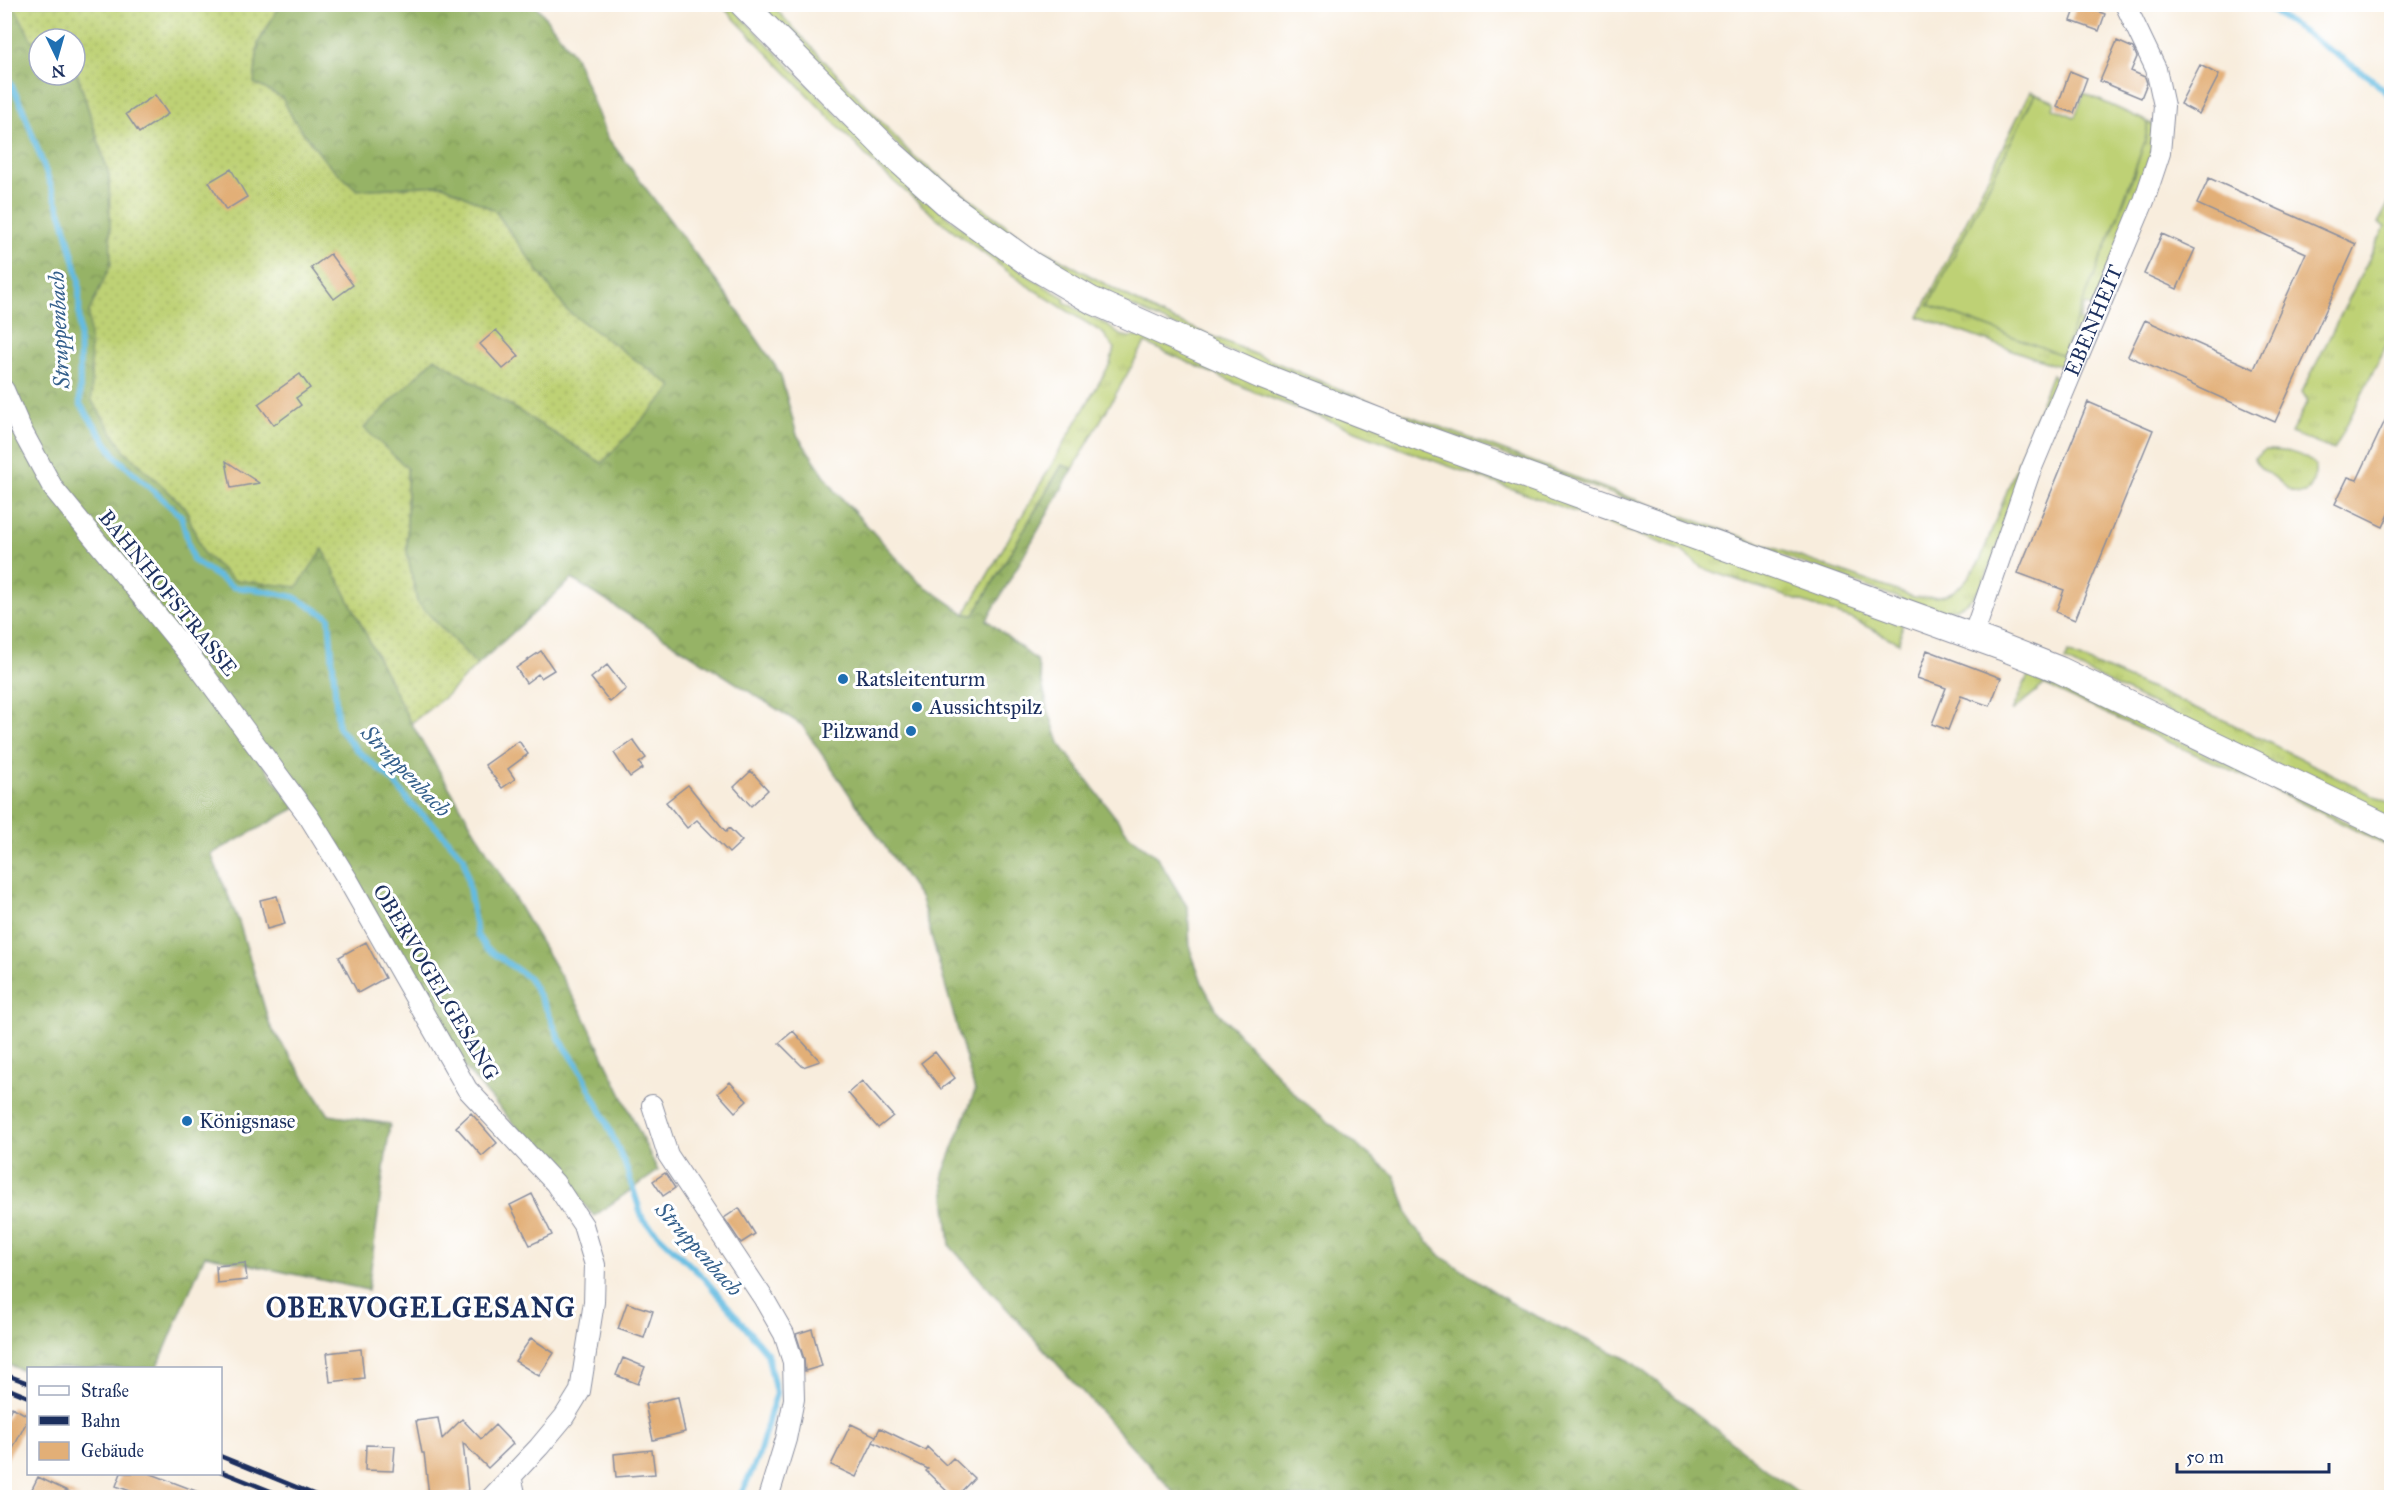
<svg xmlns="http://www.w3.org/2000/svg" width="2396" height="1502" viewBox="0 0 2396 1502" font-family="'IM FELL Great Primer',serif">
<defs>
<pattern id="grass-tufts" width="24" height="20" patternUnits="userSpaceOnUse" patternTransform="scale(1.5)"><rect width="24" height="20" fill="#bed174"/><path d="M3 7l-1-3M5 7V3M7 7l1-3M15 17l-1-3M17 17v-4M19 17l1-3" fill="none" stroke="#a3b467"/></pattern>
<pattern id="forest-crowns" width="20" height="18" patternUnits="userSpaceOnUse" patternTransform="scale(1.5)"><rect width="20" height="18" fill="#96b366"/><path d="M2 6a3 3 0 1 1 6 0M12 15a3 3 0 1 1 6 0" fill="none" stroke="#7a9257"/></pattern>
<pattern id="garden-dots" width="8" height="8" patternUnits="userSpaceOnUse" patternTransform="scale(1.5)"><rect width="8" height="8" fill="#bed174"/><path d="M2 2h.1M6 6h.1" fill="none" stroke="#a3b467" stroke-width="1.8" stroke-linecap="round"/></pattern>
</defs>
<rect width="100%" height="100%" fill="#fff"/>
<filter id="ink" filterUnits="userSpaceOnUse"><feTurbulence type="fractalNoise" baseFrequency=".0167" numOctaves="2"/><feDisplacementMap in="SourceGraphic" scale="12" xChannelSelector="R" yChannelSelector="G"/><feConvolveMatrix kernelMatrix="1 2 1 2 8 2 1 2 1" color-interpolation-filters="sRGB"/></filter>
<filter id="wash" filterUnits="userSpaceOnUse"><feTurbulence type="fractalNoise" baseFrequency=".008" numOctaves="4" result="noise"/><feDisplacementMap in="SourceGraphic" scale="24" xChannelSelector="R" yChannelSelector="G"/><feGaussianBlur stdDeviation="1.35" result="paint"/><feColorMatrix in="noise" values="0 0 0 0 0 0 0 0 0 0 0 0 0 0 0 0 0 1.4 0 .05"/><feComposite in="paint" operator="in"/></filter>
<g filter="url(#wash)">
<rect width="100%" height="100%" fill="#f8eddd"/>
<path fill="url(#grass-tufts)" stroke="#6c8069" stroke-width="1.5" d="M 721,5 L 730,5 C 834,111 934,224 1065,298 L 1064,302 L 1104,323 L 1120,335 L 1129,337 L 1143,336 L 1903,621 L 1899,643 L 1852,619 L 1702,568 L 1682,551 L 1410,452 L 1255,392 L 1145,343 L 1073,469 L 1062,465 L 974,615 L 965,614 L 1110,364 L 1114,348 L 1103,333 L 1023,283 L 938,219 L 879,169 Z
M 760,5 L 772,5 L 914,157 L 1026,240 L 1157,313 L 1351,394 L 1620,494 L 1914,597 C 1952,600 1960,590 1980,561 L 2052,374 L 2061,384 L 1983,584 C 1971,603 1959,610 1937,612 L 1266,368 L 1096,290 L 994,227 L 910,158 Z
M 2030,92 L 2035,94 L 1929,305 L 2090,283 C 2112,231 2137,178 2148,122 L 2156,126 L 2154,142 L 2145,174 L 2094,307 L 2085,305 L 2079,320 L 2087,324 L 2068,366 L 2055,365 L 1919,317 Z
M 2391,199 L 2391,336 L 2334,450 L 2291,433 L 2308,401 L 2302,392 L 2385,227 L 2378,223 Z
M 2265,450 C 2285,450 2301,452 2315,465 C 2316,478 2311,500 2293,492 C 2286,488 2280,482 2274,477 C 2266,472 2257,467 2254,458 Z
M 2068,653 L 2228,722 L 2391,804 L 2391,821 L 2065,661 Z
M 2031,669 L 2391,843 L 2391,848 L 2289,797 L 2044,685 L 2012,711 Z"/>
<path fill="url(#forest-crowns)" stroke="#587162" stroke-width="1.5" d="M 4,5 L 14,5 L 32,40 L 64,30 L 66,39 L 39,39 L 39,75 L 75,75 L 75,66 L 109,175 L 112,264 L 89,312 L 125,451 L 185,507 L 203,553 L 323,548 L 411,723 L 582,1012 L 658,1171 L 594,1216 L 464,1067 L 354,877 L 58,483 L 4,374 Z
M 280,5 L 533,5 L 539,9 L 575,56 L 607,137 L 734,305 L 780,373 L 797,435 L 836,492 L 918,581 L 965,614 L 974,615 L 1062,465 L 1073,469 L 987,620 L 1037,661 L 1048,709 L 1059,743 L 1129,835 L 1157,857 L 1188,908 L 1190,949 L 1203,985 L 1218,1012 L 1299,1098 L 1395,1176 L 1412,1224 L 1441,1256 L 1519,1308 L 1629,1360 L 1766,1469 L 1805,1497 L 1178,1497 L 950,1246 L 943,1174 L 975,1091 L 921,899 L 802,725 L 572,579 L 477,665 L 417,602 L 407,553 L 407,469 L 363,428 L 435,358 L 602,463 L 672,386 L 566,310 L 495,211 L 443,185 L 357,190 L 325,161 L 293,119 L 282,98 L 254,84 L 258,43 Z
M 4,409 L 187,665 L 296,808 L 211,854 L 239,922 L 270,1026 L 329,1115 L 390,1124 L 368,1290 L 205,1255 L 157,1368 L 28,1368 L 28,1373 L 5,1363 Z"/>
<path fill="url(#garden-dots)" stroke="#6c8069" stroke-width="1.5" d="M 14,5 L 280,5 L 258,43 L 254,83 L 282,98 L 293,119 L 325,161 L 357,190 L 443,185 L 495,211 L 566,310 L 673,387 L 602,463 L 435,358 L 364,428 L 407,468 L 407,553 L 417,602 L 477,665 L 446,696 L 411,723 L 323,549 L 297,587 L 234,580 L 203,553 L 185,507 L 125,451 L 92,401 L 89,312 L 111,264 L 109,175 L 75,66 L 75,39 L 66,39 L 63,30 L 32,41 Z"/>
<path fill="#bed174" stroke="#6c8069" stroke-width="1.5" d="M 2084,93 L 2148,122 L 2145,141 L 2118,216 L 2062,355 L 1929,305 L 2035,94 L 2055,102 L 2053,108 L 2075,117 Z"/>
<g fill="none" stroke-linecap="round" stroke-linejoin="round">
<path stroke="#64bbe1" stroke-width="6" d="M 2262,4 L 2371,78 L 2392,99
M 4,66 L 7,76 L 23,109 L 63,219 L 79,279 L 80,404 L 116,457 L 181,516 L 193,560 L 233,587 L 260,590 L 294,597 L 329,617 L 338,727 L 358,751 L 393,781 L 412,805 L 437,828 L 464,858 L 477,935 L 486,948 L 529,978 L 547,1010 L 559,1038 L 578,1066 L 602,1113 L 625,1164 L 643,1220 L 704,1278 L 767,1353 L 776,1393 L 758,1458 L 739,1498"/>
</g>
<g id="blocks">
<path fill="#e2af77" d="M 2077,4 L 2098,4 L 2096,11 L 2105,14 L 2099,31 L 2071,21 Z
M 2117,41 L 2133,48 L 2137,57 L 2131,71 L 2145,77 L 2147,83 L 2141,98 L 2100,81 Z
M 2200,65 L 2219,75 L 2199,114 L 2180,104 Z
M 2070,71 L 2087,78 L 2074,113 L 2057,107 Z
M 155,95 L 168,114 L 139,133 L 126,114 Z
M 231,169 L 247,197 L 226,210 L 209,182 Z
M 2209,178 L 2356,244 L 2275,422 L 2128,356 L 2145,320 L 2254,369 L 2306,253 L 2197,204 Z
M 2162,234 L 2195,249 L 2177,289 L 2144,274 Z
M 330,254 L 353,285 L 334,299 L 311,268 Z
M 496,330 L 519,356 L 503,369 L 480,344 Z
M 300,374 L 310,388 L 296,398 L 301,405 L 274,425 L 258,404 Z
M 2088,402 L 2153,430 L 2075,620 L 2056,612 L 2064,590 L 2018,573 Z
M 2391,408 L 2391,510 L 2383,527 L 2335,504 L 2348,477 L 2357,480 Z
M 226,461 L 259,483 L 231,488 Z
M 1927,650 L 2001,678 L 1990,706 L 1961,696 L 1948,730 L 1932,724 L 1946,688 L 1917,678 Z
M 541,651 L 554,670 L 541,678 L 538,674 L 526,683 L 516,668 Z
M 607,665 L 626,689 L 610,702 L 591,678 Z
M 633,740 L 646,758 L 639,763 L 643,768 L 630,777 L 614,753 Z
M 519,741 L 528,754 L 508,769 L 515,779 L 502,788 L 485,765 Z
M 751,771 L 768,790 L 751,806 L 734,787 Z
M 688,785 L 726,832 L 729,828 L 742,841 L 729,853 L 697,820 L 687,828 L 666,802 Z
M 277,896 L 285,924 L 267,929 L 260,900 Z
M 366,942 L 385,978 L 358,993 L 339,957 Z
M 793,1031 L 820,1061 L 803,1067 L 779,1043 Z
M 935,1052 L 955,1078 L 941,1089 L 921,1063 Z
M 862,1081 L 893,1116 L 878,1128 L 848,1093 Z
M 730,1082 L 747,1101 L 735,1112 L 718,1093 Z
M 471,1113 L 497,1143 L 482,1156 L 456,1127 Z
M 665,1173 L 675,1188 L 663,1196 L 653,1181 Z
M 532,1194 L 552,1235 L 530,1245 L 510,1205 Z
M 739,1208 L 755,1234 L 741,1243 L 724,1218 Z
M 245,1263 L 247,1280 L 217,1283 L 216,1266 Z
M 627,1303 L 653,1311 L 644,1338 L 618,1329 Z
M 812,1329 L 822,1366 L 805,1371 L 804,1359 L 796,1334 Z
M 531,1338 L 554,1353 L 539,1376 L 515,1361 Z
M 361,1349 L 364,1378 L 330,1382 L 327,1353 Z
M 623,1358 L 645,1367 L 638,1384 L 616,1375 Z
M 678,1397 L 685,1432 L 653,1440 L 645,1404 Z
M 12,1407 L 28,1416 L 28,1419 L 4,1466 L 4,1423 Z
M 438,1418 L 442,1439 L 462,1419 L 481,1439 L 495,1425 L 513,1444 L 488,1468 L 463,1443 L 468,1491 L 429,1495 L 424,1453 L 422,1453 L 416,1421 Z
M 851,1424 L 876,1436 L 856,1477 L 831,1465 Z
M 880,1428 L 925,1450 L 927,1447 L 946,1465 L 953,1458 L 974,1478 L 956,1497 L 953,1497 L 926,1471 L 928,1469 L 873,1442 Z
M 366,1445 L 395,1446 L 393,1471 L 365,1470 Z
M 652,1450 L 655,1474 L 616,1477 L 614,1454 Z
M 121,1473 L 149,1473 L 209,1496 L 209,1497 L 147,1497 L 116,1486 Z
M 38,1477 L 80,1497 L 28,1497 Z"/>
</g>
</g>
<g filter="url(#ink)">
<use href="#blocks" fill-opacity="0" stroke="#8a8e9e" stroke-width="1.5"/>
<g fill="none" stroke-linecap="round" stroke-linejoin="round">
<g stroke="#8a8e9e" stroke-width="22">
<g id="minor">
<path d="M 4,390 L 21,429 L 53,488 L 192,658 L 309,817 L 348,880 L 467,1089 L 555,1183 L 583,1225 L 595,1265 L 594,1302 L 580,1391 L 564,1417 L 539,1447 L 491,1498"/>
<path id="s1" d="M 1973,636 L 2030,472 L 2144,201 L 2160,153 L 2164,106 L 2156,69 L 2125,4"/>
<path d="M 652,1105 L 668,1155 L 764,1299 L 784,1334 L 793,1362 L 794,1399 L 786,1439 L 768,1498"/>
<path d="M 511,1476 L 516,1498"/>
</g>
</g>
<g stroke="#8a8e9e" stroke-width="28">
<path id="major" d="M 743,4 L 893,155 L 950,206 L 1033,266 L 1091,300 L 1262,376 L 1414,435 L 2002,647 L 2060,670 L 2392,830"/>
</g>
<use href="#minor" stroke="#fff" stroke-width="20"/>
<use href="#major" stroke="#fff" stroke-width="26"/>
<path stroke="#1b2f5e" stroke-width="4.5" d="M 4,1374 L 28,1383
M 4,1387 L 28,1397
M 220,1456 L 323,1498
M 220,1471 L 288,1498"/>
</g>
</g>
<g fill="#1f6fb2" stroke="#fff" stroke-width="2">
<circle cx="843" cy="679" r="6"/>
<circle cx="917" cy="707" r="6"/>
<circle cx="911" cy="731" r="6"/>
<circle cx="187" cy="1121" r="6"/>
</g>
<g text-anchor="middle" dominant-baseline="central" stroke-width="6" stroke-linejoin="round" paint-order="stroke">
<g font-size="21" fill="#1b2f5e" stroke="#fff">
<text stroke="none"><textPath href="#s1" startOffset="338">EBENHEIT</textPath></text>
<text transform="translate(168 593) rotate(51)">BAHNHOFSTRASSE</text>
<text transform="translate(436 982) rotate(59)">OBERVOGELGESANG</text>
</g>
<g font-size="21" fill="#1b2f5e" stroke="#fff" text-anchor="start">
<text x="855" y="679">Ratsleitenturm</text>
<text x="929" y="707">Aussichtspilz</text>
<text x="899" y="731" text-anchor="end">Pilzwand</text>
<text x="199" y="1121">Königsnase</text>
</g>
<g font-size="22" font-style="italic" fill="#35608c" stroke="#fff">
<text transform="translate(59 330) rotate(-93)">Struppenbach</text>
<text transform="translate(406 771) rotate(46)">Struppenbach</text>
<text transform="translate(699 1249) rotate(48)">Struppenbach</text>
</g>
<g font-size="27" font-weight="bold" letter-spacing="1.5" fill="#1b2f5e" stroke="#fff">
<text x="421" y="1307">OBERVOGELGESANG</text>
</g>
</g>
<rect width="2396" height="1502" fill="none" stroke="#fff" stroke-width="24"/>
<rect x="27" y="1367" width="195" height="108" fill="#ffffff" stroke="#a4acbf" stroke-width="1.5"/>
<rect x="39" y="1386" width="30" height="9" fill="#ffffff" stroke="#a4acbf" stroke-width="1.5"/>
<text x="81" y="1397" font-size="18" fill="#1b2f5e">Straße</text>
<rect x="39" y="1416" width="30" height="9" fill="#1b2f5e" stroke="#a4acbf" stroke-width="1.5"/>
<text x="81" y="1427" font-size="18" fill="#1b2f5e">Bahn</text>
<rect x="39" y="1442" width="30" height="18" fill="#e2af77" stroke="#a4acbf" stroke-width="1.5"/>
<text x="81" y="1457" font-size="18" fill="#1b2f5e">Gebäude</text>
<g transform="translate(57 57) rotate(175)"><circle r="28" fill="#ffffff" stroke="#a4acbf" stroke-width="1.5"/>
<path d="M0-4.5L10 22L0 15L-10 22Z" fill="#1f6fb2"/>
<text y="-9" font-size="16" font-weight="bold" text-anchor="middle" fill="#1b2f5e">N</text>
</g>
<path d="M2177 1463v9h152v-9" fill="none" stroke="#1b2f5e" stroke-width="3"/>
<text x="2186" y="1463" font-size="18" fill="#1b2f5e" stroke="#ffffff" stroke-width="4.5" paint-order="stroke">50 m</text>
</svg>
